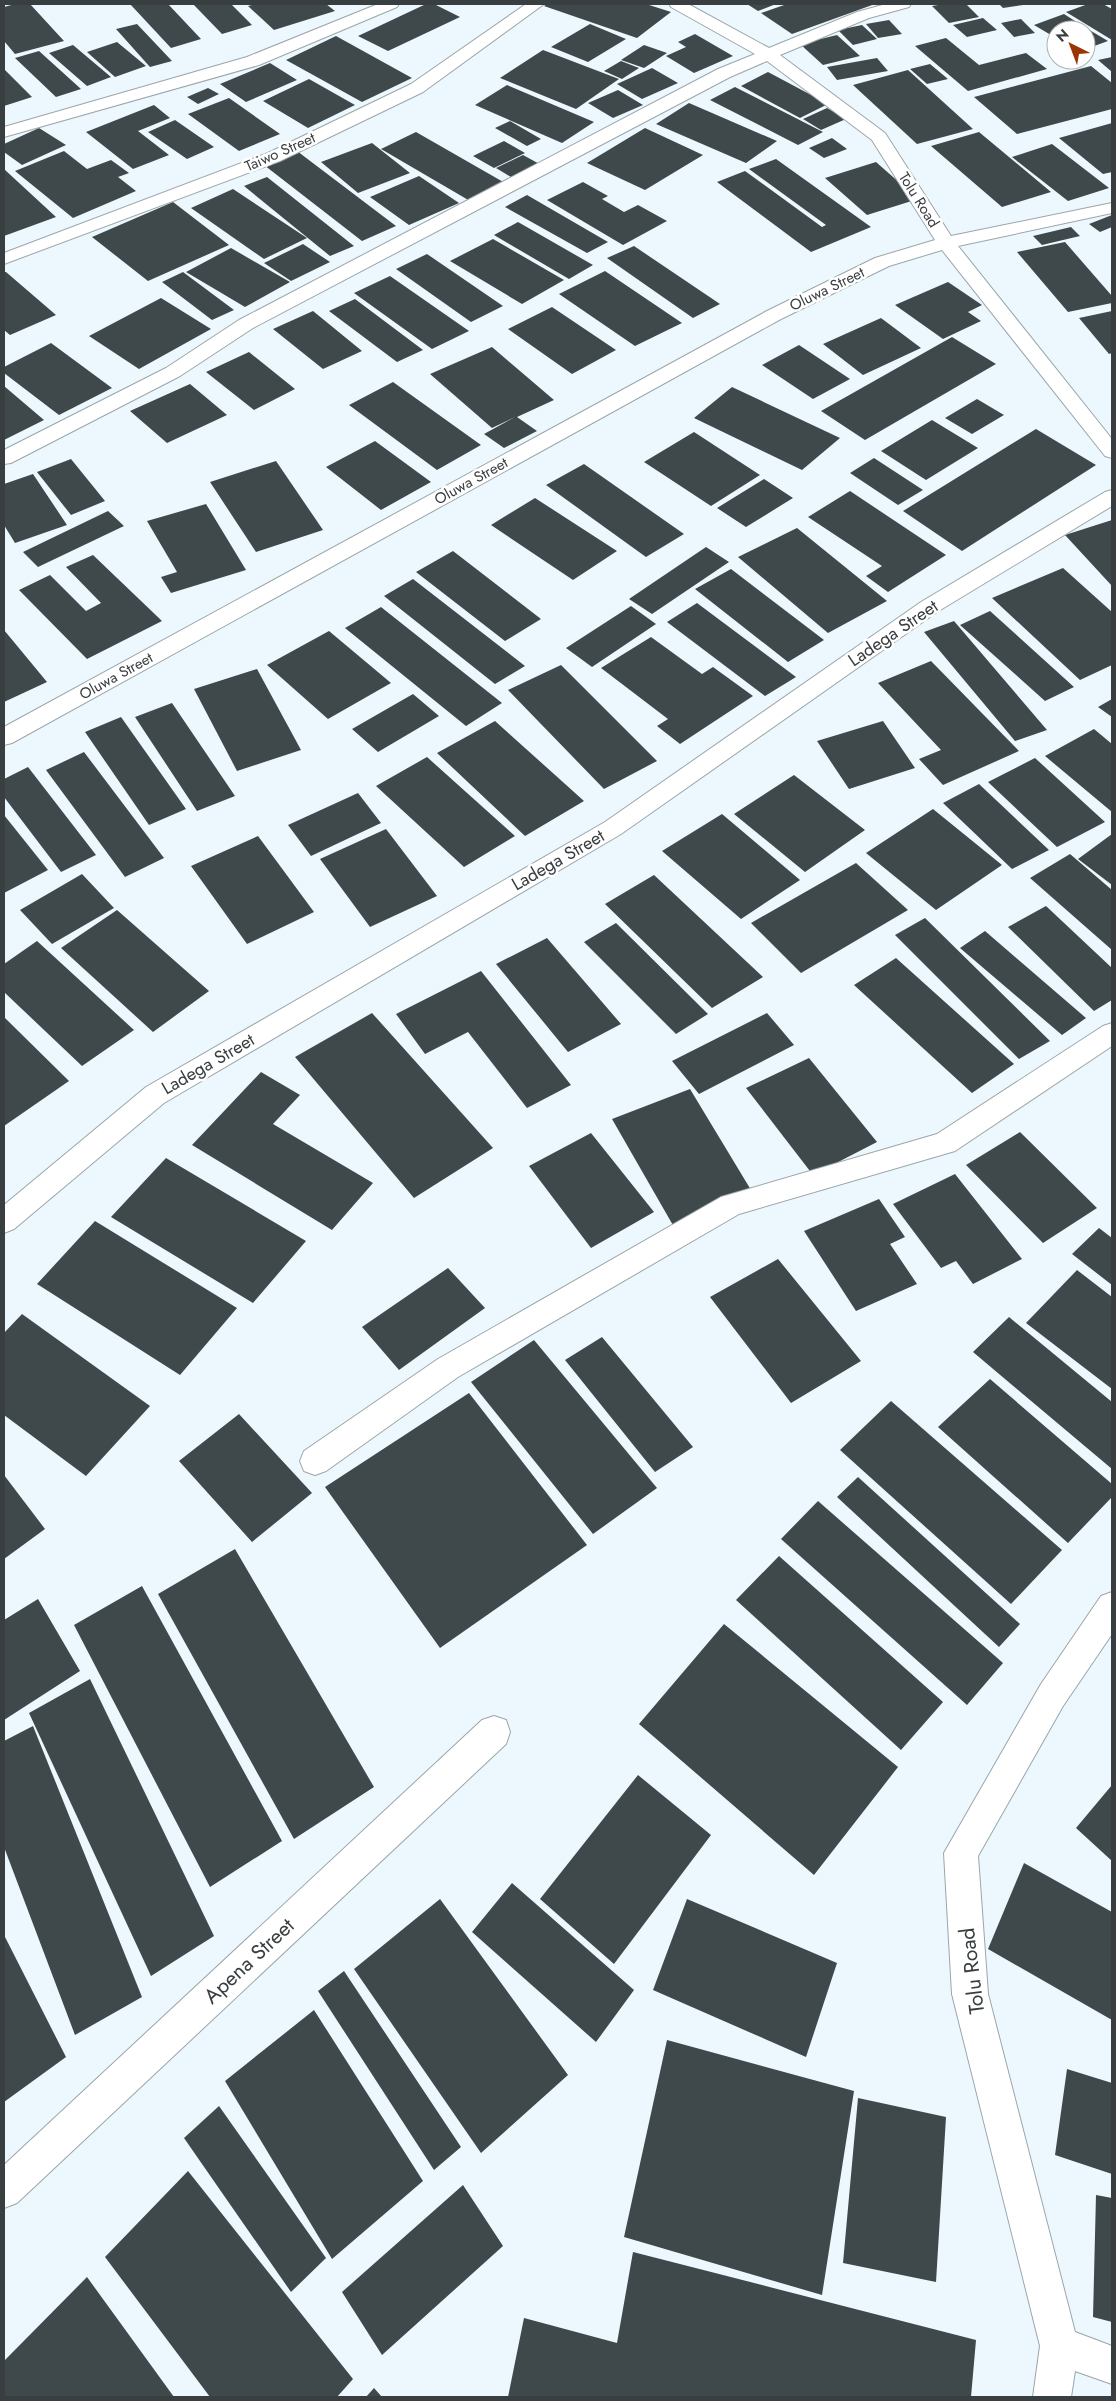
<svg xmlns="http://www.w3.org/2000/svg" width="1116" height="2401" viewBox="0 0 1116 2401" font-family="Jost,sans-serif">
<rect width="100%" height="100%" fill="#ecf8fd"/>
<path fill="#3f494c" d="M 15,4 L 30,4 L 64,41 L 15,54 L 4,41 L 4,7 Z
M 130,4 L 168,4 L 201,39 L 171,48 Z
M 193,4 L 231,4 L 252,25 L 222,34 Z
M 256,4 L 326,4 L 335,11 L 274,30 L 248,6 Z
M 426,4 L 434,4 L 460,17 L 388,51 L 358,36 Z
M 547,4 L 646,4 L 671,12 L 637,38 L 544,6 Z
M 747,4 L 776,4 L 758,11 Z
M 787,4 L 875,4 L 792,34 L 761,13 Z
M 944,4 L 966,4 L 979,17 L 949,23 L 932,6 Z
M 999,4 L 1023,4 L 1023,5 L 1003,8 Z
M 1088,4 L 1103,4 L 1112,9 L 1112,40 L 1066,12 Z
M 1064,14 L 1086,28 L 1108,41 L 1086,49 L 1086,30 L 1056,30 L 1056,38 L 1034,25 Z
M 983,18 L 997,30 L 967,37 L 953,25 Z
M 1021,19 L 1035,33 L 1014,37 L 1001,23 Z
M 889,20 L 902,34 L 878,38 L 866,24 Z
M 137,24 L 172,61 L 150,67 L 116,29 Z
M 590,24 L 626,39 L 588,62 L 551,47 Z
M 862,25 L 877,39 L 853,45 L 838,30 Z
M 695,34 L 733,56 L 694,73 L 666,56 L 686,47 L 678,42 Z
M 837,35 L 860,56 L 823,65 L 800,44 Z
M 336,36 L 412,78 L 362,102 L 286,60 Z
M 946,38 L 979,65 L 1026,53 L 1047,69 L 968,91 L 915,46 Z
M 117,42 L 146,66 L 115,77 L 87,52 Z
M 73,45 L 111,77 L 87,86 L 49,53 Z
M 644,45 L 667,53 L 644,68 L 621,60 Z
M 543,50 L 619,79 L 576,109 L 500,78 Z
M 39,51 L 81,89 L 56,97 L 15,58 Z
M 1112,57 L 1112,72 L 1098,60 Z
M 877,58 L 888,71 L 837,80 L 827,67 Z
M 621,61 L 639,68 L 622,79 L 604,71 Z
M 270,63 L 297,80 L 246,102 L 220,84 Z
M 930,64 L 948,79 L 927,84 L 910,69 Z
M 1091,66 L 1112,83 L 1112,109 L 1017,134 L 974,97 Z
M 652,68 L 678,83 L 642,99 L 617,84 Z
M 4,69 L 32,97 L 4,106 Z
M 908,70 L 973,129 L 917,144 L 853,85 Z
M 768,72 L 828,104 L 800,118 L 741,86 Z
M 309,79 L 355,105 L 308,128 L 263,101 Z
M 507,85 L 594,122 L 562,143 L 475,105 Z
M 735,87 L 823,132 L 798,145 L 710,100 Z
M 208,88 L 219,94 L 198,104 L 187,97 Z
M 618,90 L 643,105 L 613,118 L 588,103 Z
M 229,98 L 280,134 L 239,151 L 188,114 Z
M 689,103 L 777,141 L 746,163 L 656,124 Z
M 154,105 L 170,118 L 138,131 L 169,155 L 133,169 L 86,132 Z
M 827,108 L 846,119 L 821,130 L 803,119 Z
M 175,120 L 214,147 L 187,159 L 148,132 Z
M 510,121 L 541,139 L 527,146 L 495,128 Z
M 1112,123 L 1112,172 L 1103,174 L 1059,138 Z
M 39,128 L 66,145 L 22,165 L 4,152 L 4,144 Z
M 645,128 L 703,155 L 645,190 L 587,163 Z
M 416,132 L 505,183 L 470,201 L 381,149 Z
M 979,132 L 1051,192 L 1002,207 L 931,146 Z
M 832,138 L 847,149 L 824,158 L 809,148 Z
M 504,141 L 525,153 L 494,168 L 473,156 Z
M 372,143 L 410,173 L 358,193 L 321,162 Z
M 1052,144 L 1109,188 L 1068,201 L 1012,157 Z
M 64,151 L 87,169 L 111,160 L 129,173 L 118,177 L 136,191 L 73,218 L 15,171 Z
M 297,151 L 396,226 L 362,241 L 264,165 Z
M 523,155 L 543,166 L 516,180 L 496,168 Z
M 776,159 L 871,227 L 811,252 L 717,182 L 745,171 L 822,227 L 826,225 L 749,169 Z
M 876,162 L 918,199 L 867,215 L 825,178 Z
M 4,169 L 56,217 L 4,236 Z
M 419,176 L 459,203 L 409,225 L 370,197 Z
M 267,177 L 354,246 L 330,256 L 244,186 Z
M 583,182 L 608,196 L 602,199 L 624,212 L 638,205 L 667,221 L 623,245 L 547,200 Z
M 233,189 L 307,238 L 264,259 L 191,208 Z
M 527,195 L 608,242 L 587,253 L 505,207 Z
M 173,202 L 229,245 L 148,281 L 92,237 Z
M 1112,215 L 1112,227 L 1100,232 L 1089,224 Z
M 518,222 L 593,265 L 569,279 L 494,235 Z
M 1071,227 L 1080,236 L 1042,245 L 1033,236 Z
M 493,239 L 564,280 L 522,304 L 450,261 Z
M 1065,242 L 1112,296 L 1112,303 L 1068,312 L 1017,252 Z
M 303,244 L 330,262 L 291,281 L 264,263 Z
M 634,246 L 720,304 L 693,318 L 607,258 Z
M 231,248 L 290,282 L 245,307 L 186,272 Z
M 427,254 L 503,306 L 471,322 L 396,269 Z
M 605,271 L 682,323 L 635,346 L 559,294 Z
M 4,272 L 6,272 L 56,315 L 10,335 L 4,330 Z
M 183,272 L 234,310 L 212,320 L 162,282 Z
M 390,276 L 469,331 L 432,349 L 354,293 Z
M 948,282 L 982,305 L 968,312 L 981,321 L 943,339 L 895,305 Z
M 161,298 L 211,329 L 139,369 L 89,336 Z
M 355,299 L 423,350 L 397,362 L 329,311 Z
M 552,307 L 616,350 L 572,374 L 508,329 Z
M 313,311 L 362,351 L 323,369 L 273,329 Z
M 1112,311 L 1112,353 L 1109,354 L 1079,318 Z
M 881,318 L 921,348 L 863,375 L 823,344 Z
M 952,337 L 996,364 L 865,440 L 821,411 Z
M 51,343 L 112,388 L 59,415 L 4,373 L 4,367 Z
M 799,345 L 850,379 L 813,399 L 762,365 Z
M 492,347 L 554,400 L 517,417 L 537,431 L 504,448 L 484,434 L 515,417 L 492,428 L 430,374 Z
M 249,352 L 295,389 L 254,410 L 206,372 Z
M 393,382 L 481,445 L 437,470 L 349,405 Z
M 190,384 L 227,415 L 167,443 L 130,411 Z
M 4,386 L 44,420 L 4,440 Z
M 732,387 L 840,438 L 802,470 L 694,418 Z
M 977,399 L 1004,415 L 972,434 L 945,418 Z
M 932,420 L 978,448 L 926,480 L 881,451 Z
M 1036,429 L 1096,465 L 962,551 L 903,511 Z
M 694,432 L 760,475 L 711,506 L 644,462 Z
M 375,441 L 431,482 L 381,510 L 326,467 Z
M 874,458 L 923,490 L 898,505 L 850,473 Z
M 71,459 L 105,501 L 71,515 L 37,472 Z
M 276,461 L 323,530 L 256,552 L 210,482 Z
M 584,464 L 684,534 L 646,557 L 546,485 Z
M 33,474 L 67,525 L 15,543 L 4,525 L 4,484 Z
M 764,479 L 793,498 L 746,527 L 717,508 Z
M 850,491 L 946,555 L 888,592 L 866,576 L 882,566 L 808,517 Z
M 535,498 L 617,551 L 573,580 L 491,525 Z
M 206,504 L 246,570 L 171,593 L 161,577 L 177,572 L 147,521 Z
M 108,511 L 124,526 L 38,567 L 23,552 Z
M 1112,520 L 1112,586 L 1065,535 Z
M 797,528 L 887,601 L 828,633 L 738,557 Z
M 706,547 L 729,562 L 652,614 L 629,599 Z
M 453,551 L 541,619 L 505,641 L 416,572 Z
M 93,555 L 162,621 L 87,659 L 19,590 L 50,575 L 86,611 L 101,603 L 66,567 Z
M 1063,568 L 1112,612 L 1112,665 L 1080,680 L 992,598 Z
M 731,569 L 824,640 L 788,662 L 695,589 Z
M 413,579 L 525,666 L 495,684 L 384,596 Z
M 697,603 L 796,677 L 765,696 L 667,622 Z
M 631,606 L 656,624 L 592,667 L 566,648 Z
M 381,607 L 502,703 L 466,726 L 345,628 Z
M 990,611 L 1074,687 L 1045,701 L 960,625 Z
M 954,621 L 1047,730 L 1015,741 L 924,632 Z
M 4,630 L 47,682 L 4,702 Z
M 329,631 L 391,683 L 328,719 L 267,665 Z
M 651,637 L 702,674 L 713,667 L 753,696 L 680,744 L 657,726 L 668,719 L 601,668 Z
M 931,661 L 1019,751 L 943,785 L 919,759 L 941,750 L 878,683 Z
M 561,665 L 657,761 L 604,789 L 508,690 Z
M 257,669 L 301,750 L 237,771 L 194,689 Z
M 413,694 L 439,716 L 378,752 L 352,729 Z
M 1112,699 L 1112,717 L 1098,707 Z
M 172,703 L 235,796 L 197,811 L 135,717 Z
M 121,717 L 186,809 L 149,825 L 85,732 Z
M 495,721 L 584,801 L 525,836 L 437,753 Z
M 883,721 L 915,768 L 849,789 L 817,741 Z
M 1094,729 L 1112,744 L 1112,812 L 1045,756 Z
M 84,752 L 164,858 L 125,877 L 46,770 Z
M 427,757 L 515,836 L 464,867 L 376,786 Z
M 1035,758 L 1105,822 L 1057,847 L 988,782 Z
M 28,767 L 96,855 L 61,872 L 4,797 L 4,779 Z
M 794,775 L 865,830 L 805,872 L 734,814 Z
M 979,784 L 1049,850 L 1012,869 L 943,803 Z
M 358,793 L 381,823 L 311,856 L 288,825 Z
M 933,809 L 1002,865 L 936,910 L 866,853 Z
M 722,814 L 800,880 L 741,919 L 662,851 Z
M 4,815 L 48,870 L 4,893 Z
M 386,829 L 437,896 L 370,927 L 320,859 Z
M 1112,834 L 1112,885 L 1078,859 Z
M 258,836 L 314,912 L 247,944 L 191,866 Z
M 1070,854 L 1112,890 L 1112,950 L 1030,878 Z
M 856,863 L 908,910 L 801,973 L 751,923 Z
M 82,874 L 114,908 L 52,944 L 20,910 Z
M 654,875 L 763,977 L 712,1008 L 605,904 Z
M 1046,906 L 1112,968 L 1112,1000 L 1094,1011 L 1008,927 Z
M 117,910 L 209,991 L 153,1032 L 61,948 Z
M 925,918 L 1050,1041 L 1019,1059 L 895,935 Z
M 616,923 L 708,1014 L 676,1034 L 584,942 Z
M 985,931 L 1086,1018 L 1062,1035 L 960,948 Z
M 547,938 L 621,1024 L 568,1052 L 496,964 Z
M 37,941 L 134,1030 L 82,1066 L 4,992 L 4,964 Z
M 896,958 L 1014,1064 L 972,1093 L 854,985 Z
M 481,971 L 571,1085 L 527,1108 L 468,1032 L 425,1054 L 396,1014 Z
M 372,1013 L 493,1148 L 414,1198 L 295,1057 Z
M 767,1013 L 794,1045 L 699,1094 L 672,1061 Z
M 4,1017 L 69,1081 L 4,1126 Z
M 809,1058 L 877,1142 L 813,1175 L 746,1088 Z
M 261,1072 L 300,1095 L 273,1124 L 373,1183 L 332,1230 L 192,1145 Z
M 690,1089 L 754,1195 L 674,1227 L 612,1119 Z
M 1020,1132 L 1097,1208 L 1043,1243 L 966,1165 Z
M 591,1133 L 654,1212 L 591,1248 L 529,1166 Z
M 166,1158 L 306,1241 L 253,1303 L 111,1217 Z
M 955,1174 L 1022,1259 L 973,1284 L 956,1261 L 941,1268 L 893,1204 Z
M 879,1199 L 905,1237 L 890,1244 L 917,1284 L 856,1311 L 804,1231 Z
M 95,1221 L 237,1308 L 180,1375 L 37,1284 Z
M 1099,1228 L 1112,1238 L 1112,1285 L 1072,1254 Z
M 778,1259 L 861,1361 L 791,1403 L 710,1297 Z
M 448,1268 L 485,1308 L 399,1370 L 362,1327 Z
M 1077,1270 L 1112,1297 L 1112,1389 L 1026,1323 Z
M 22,1314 L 150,1406 L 86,1476 L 4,1415 L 4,1333 Z
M 1009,1317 L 1112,1402 L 1112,1469 L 973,1352 Z
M 602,1337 L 693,1447 L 655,1472 L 565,1360 Z
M 534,1340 L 657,1488 L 593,1534 L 471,1382 Z
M 990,1379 L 1112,1484 L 1112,1497 L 1068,1543 L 938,1427 Z
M 469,1393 L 587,1545 L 440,1648 L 325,1487 Z
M 891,1401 L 1062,1550 L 1011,1604 L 840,1450 Z
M 239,1414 L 312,1493 L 252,1542 L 179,1461 Z
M 4,1475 L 45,1529 L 4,1559 Z
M 858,1477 L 1020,1624 L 999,1647 L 837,1497 Z
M 818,1501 L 1003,1663 L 967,1705 L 781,1539 Z
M 235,1549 L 374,1787 L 294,1839 L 158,1594 Z
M 779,1556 L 943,1702 L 901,1750 L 736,1600 Z
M 142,1586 L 282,1841 L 210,1887 L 74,1625 Z
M 38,1599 L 80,1671 L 4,1720 L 4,1620 Z
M 724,1624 L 898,1767 L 814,1875 L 639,1724 Z
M 90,1679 L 214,1936 L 151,1976 L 29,1713 Z
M 33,1726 L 142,1997 L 75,2035 L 4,1847 L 4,1741 Z
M 638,1775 L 711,1835 L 614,1964 L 540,1899 Z
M 1112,1785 L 1112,1861 L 1076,1828 Z
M 1024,1863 L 1112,1912 L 1112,2020 L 988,1949 Z
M 512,1883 L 634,1990 L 596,2042 L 472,1932 Z
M 440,1899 L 568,2075 L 481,2153 L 354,1969 Z
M 687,1899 L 837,1963 L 806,2057 L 653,1990 Z
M 4,1935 L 66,2057 L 4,2102 Z
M 344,1971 L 461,2147 L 434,2170 L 318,1991 Z
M 314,2010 L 423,2181 L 332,2259 L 225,2081 Z
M 667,2040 L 854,2091 L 822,2295 L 624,2237 Z
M 1067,2069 L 1112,2083 L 1112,2174 L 1055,2155 Z
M 858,2098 L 946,2117 L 936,2282 L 843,2263 Z
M 219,2106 L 326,2258 L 291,2292 L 184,2138 Z
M 188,2171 L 353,2379 L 337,2397 L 210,2397 L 105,2257 Z
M 463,2185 L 503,2246 L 382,2355 L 342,2292 Z
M 1096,2195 L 1112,2198 L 1112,2322 L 1093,2317 Z
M 633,2252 L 976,2340 L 971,2397 L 508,2397 L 524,2318 L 617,2343 Z
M 87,2277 L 174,2397 L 4,2397 L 4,2361 Z
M 374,2388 L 382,2397 L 366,2397 Z"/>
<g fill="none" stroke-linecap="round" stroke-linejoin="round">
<g stroke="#9ba6aa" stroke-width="2">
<path id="minor" d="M 378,4 L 399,4 L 397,7 L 259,65 L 4,137 L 4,127 L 247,57 Z
M 526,4 L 544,4 L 423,92 L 280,161 L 4,264 L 4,253 L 268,153 L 411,84 Z
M 669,4 L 688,4 L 769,48 L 857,12 L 886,4 L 911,4 L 909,7 L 869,18 L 780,55 L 885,133 L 951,236 L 1112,203 L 1112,213 L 958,246 L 1112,439 L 1112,458 L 1105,456 L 942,250 L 889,266 L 781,319 L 12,743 L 4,745 L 4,727 L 767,311 L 875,258 L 935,240 L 872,140 L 767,61 L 730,77 L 253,328 L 180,376 L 11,463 L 4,464 L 4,450 L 166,368 L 239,320 L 718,69 L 755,54 L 671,7 Z
M 1112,490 L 1112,506 L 937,612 L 621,834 L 164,1103 L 14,1229 L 4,1233 L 4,1205 L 146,1087 L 605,822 L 921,602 L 1105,492 Z
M 1112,1023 L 1112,1046 L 955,1151 L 739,1214 L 458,1377 L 326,1471 L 315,1475 L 304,1471 L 300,1461 L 304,1451 L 438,1359 L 721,1197 L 937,1134 L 1103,1026 Z
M 1112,1592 L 1112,1634 L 1063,1706 L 978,1856 L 988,1994 L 1075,2332 L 1112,2346 L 1112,2384 L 1075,2371 L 1071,2397 L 1033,2397 L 1040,2346 L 952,1994 L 944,1853 L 1041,1684 L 1101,1596 Z
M 494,1716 L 506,1720 L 510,1732 L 506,1744 L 17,2203 L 4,2208 L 4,2165 L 482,1720 Z"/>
</g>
<use href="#minor" fill="#fff" fill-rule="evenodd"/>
</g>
<g text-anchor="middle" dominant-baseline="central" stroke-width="5" stroke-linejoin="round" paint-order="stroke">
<g font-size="15" fill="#393e40" stroke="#fff">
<text transform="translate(280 152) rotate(-24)">Taiwo Street</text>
<text transform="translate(919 200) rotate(58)">Tolu Road</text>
<text transform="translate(827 289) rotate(-26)">Oluwa Street</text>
<text transform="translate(471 481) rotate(-29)">Oluwa Street</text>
<text transform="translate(116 676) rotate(-29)">Oluwa Street</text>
</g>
<g font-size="18" fill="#393e40" stroke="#fff">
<text transform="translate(893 633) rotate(-34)">Ladega Street</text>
<text transform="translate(558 860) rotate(-30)">Ladega Street</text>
<text transform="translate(208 1064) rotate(-30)">Ladega Street</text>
</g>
<g font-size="21" fill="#393e40" stroke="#fff">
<text transform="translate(249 1961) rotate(-43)">Apena Street</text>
<text transform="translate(972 1971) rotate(-97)">Tolu Road</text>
</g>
</g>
<rect width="1116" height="2401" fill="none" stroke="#393e40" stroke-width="10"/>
<g transform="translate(1071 45) rotate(318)"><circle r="24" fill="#ffffff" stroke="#b0b2b3"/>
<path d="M0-4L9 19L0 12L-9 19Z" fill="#9a3604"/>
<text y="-8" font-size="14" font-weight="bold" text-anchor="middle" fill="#393e40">N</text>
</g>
</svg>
